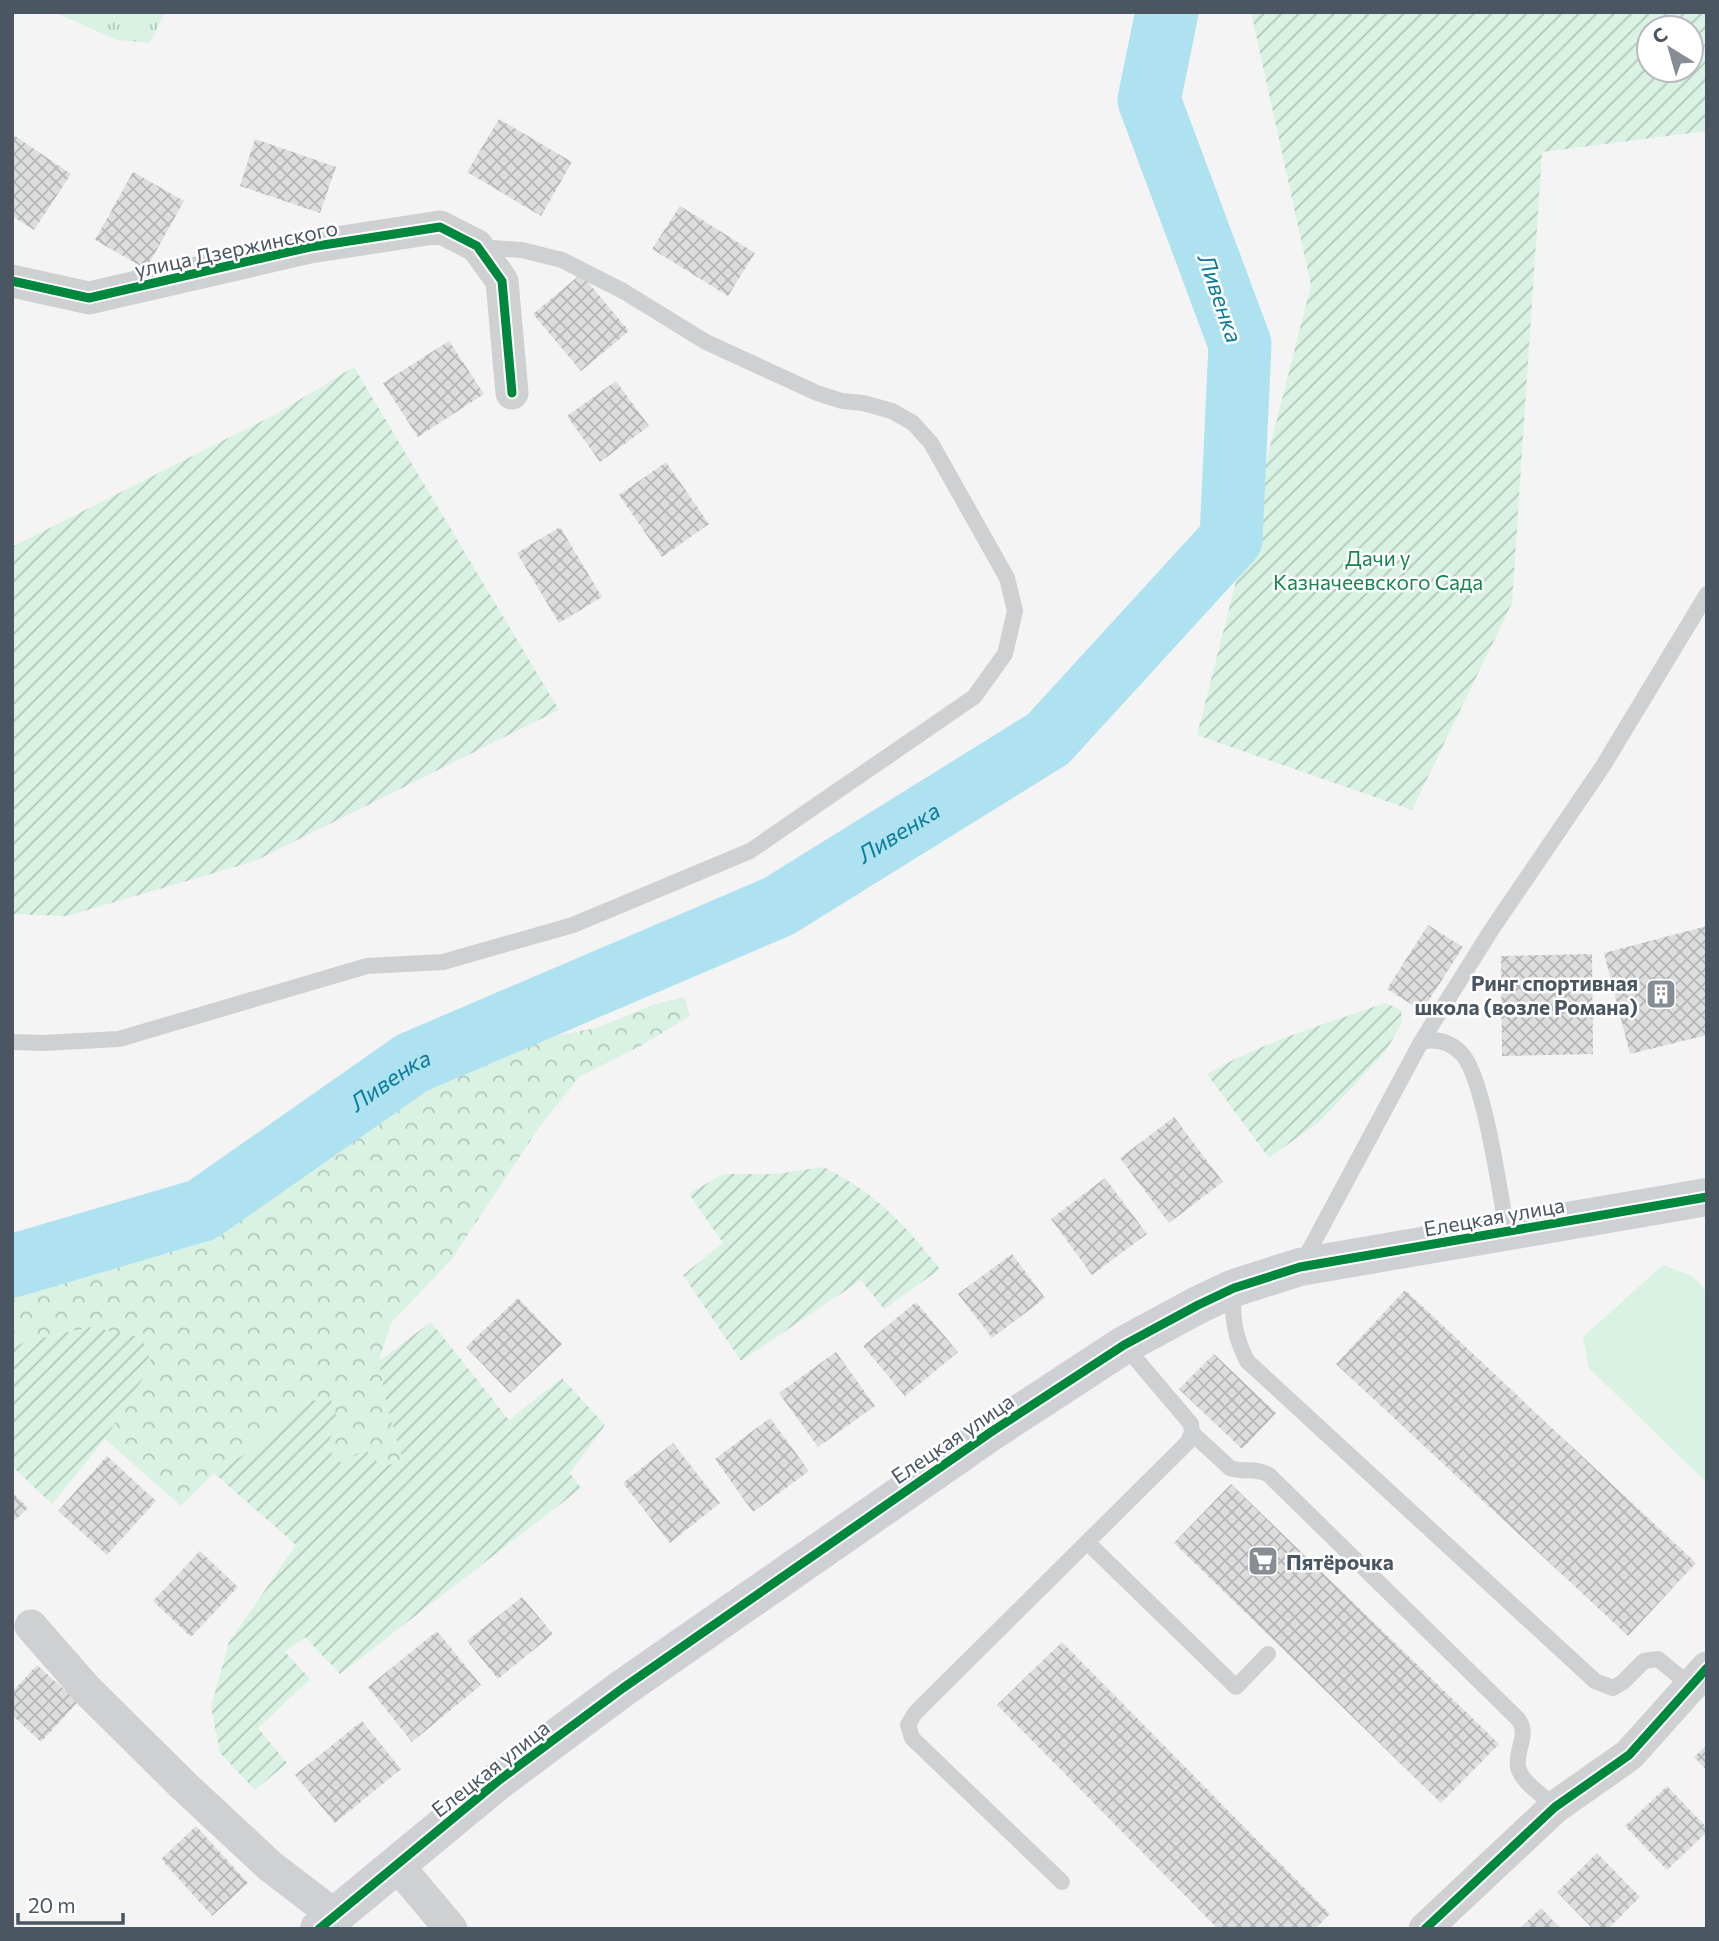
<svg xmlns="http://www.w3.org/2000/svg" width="1719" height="1941" viewBox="0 0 1719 1941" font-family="Commissioner,sans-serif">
<defs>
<pattern id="grass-tufts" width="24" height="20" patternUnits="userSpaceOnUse" patternTransform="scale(1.75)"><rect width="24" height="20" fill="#d9f2e3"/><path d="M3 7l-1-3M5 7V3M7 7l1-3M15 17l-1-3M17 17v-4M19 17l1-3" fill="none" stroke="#b2c7bb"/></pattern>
<pattern id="forest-crowns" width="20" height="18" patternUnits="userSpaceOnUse" patternTransform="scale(1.75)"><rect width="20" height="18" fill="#d9f2e3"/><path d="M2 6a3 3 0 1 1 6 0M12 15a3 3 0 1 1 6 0" fill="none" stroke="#b2c7bb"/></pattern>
<pattern id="garden-furrows" width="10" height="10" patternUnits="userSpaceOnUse" patternTransform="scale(1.75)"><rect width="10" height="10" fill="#d9f2e3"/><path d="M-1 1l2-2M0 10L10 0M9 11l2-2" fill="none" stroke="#b2c7bb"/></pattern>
<pattern id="building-cross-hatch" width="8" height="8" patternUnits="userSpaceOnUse" patternTransform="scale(1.75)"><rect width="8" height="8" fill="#ddddde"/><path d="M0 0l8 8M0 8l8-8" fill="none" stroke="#b5b6b7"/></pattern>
</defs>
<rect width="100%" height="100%" fill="#f4f4f4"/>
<path fill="url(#grass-tufts)" d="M 54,12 L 165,12 L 150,43 L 117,40 Z"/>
<path fill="url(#forest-crowns)" d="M 684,997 L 690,1016 L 644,1044 L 579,1077 L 540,1126 L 451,1260 L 391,1323 L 379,1361 L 386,1401 L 403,1462 L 381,1466 L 341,1463 L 326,1447 L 338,1421 L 330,1397 L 307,1402 L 264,1442 L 214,1473 L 181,1506 L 105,1439 L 152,1364 L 90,1327 L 25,1342 L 12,1348 L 12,1288 L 149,1239 L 215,1221 L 332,1138 L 492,1043 L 549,1037 L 597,1028 L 652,1005 Z"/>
<path fill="url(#garden-furrows)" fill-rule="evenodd" d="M 1251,12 L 1707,12 L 1707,131 L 1542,152 L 1512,603 L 1412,810 L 1197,735 L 1311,285 ZM 1649,28 L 1691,28 L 1691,70 L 1649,70 Z
M 354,367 L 559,710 L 255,861 L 67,916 L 12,914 L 12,547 L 276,414 Z
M 1385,1003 L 1401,1010 L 1402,1022 L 1386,1051 L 1320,1121 L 1269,1158 L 1207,1074 C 1262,1042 1326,1024 1385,1003 Z
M 824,1167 C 875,1193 905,1224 940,1269 L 884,1309 L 861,1280 L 741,1361 L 683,1275 L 723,1243 L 689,1194 L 723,1174 L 776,1174 Z
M 431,1322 L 509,1420 L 562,1378 L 605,1425 L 570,1473 L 581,1488 L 340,1674 L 305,1637 L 285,1652 L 310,1679 L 258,1728 L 287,1763 L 255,1790 L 220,1753 L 211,1707 L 229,1642 L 296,1545 L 214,1473 L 264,1442 L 307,1402 L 330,1397 L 338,1421 L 326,1447 L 341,1463 L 366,1450 L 381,1466 L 403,1462 L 386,1401 L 379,1361 Z
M 90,1327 L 141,1337 L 152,1364 L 105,1439 L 52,1504 L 12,1466 L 12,1348 L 25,1342 Z"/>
<path fill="#d9f2e3" d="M 1663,1265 L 1692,1276 L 1707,1291 L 1707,1483 L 1589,1368 L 1583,1337 Z"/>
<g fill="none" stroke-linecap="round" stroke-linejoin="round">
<path stroke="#aee2f0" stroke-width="63" id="s1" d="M 12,1266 L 202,1210 L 412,1063 L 779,906 L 1048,739 L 1231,539 L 1240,344 L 1149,100 L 1167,12"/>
</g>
<path fill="url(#building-cross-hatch)" d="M 499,119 L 572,162 L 541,216 L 467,172 Z
M 12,134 L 71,174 L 34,230 L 12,216 Z
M 255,139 L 336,167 L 320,213 L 240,186 Z
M 133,172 L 184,201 L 146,269 L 95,240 Z
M 680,206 L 755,253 L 728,296 L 652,249 Z
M 581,274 L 629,331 L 581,371 L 533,314 Z
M 449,341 L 484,394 L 418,437 L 383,383 Z
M 616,381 L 649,426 L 600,462 L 567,416 Z
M 666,462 L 709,524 L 662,557 L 619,495 Z
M 560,527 L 602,597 L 559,623 L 517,553 Z
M 1428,925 L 1463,947 L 1422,1011 L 1387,989 Z
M 1707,926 L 1707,1035 L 1630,1054 L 1604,953 Z
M 1592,954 L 1593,1054 L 1502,1056 L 1501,956 Z
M 1174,1117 L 1223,1182 L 1169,1223 L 1120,1158 Z
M 1105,1178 L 1147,1234 L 1092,1275 L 1051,1219 Z
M 1012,1254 L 1045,1298 L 992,1338 L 958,1294 Z
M 1405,1290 L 1696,1563 L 1628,1636 L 1336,1364 Z
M 518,1298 L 562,1344 L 510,1393 L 466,1347 Z
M 916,1302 L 958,1352 L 905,1396 L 863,1346 Z
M 836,1352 L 875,1406 L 818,1447 L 779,1393 Z
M 1214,1354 L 1276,1413 L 1242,1449 L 1179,1389 Z
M 770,1418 L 809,1471 L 753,1512 L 715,1459 Z
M 673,1443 L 720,1503 L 670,1543 L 623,1483 Z
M 107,1456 L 156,1501 L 107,1555 L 58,1511 Z
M 1231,1484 L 1499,1744 L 1441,1803 L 1174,1543 Z
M 12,1492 L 28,1508 L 12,1523 Z
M 200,1551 L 238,1587 L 191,1637 L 153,1601 Z
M 522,1597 L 553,1634 L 498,1679 L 467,1641 Z
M 437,1631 L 481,1685 L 412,1742 L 368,1687 Z
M 1062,1642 L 1330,1914 L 1315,1929 L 1218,1929 L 997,1705 Z
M 37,1665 L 78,1702 L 41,1742 L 12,1715 L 12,1692 Z
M 362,1721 L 401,1769 L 335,1823 L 295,1775 Z
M 1707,1745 L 1707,1771 L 1694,1757 Z
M 1667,1786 L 1707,1828 L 1707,1832 L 1667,1870 L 1625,1826 Z
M 196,1826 L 248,1883 L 212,1916 L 161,1859 Z
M 1597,1853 L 1640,1897 L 1608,1929 L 1593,1929 L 1557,1892 Z
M 1541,1908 L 1561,1929 L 1519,1929 Z"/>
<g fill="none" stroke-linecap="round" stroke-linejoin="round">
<path stroke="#ced0d2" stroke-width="16" d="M 12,1042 L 43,1043 L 119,1039 L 367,966 L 443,962 L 573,925 L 750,851 L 974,697 L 1005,654 L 1015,611 L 1007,578 L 931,443 L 913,423 L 892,411 L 863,403 L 842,401 L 817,393 L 706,342 L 623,291 L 562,260 L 522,250 L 479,247
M 1421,1042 C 1436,1038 1450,1042 1461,1053 C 1484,1075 1500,1195 1507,1231
M 1303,1262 L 1421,1042 L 1492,929 L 1603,766 L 1707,594
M 1234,1290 C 1231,1316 1235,1337 1247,1361 L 1595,1681 L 1613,1688 L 1623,1682 L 1644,1661 L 1658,1659 L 1691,1686
M 1192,1433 L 1230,1468 C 1243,1473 1256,1467 1269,1475 L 1518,1719 C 1530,1734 1515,1750 1518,1767 C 1521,1782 1544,1796 1555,1807
M 1087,1542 L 1236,1687 L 1268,1654
M 1062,1882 L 912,1738 L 908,1725 L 915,1713 L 1188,1442 L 1192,1433 L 1191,1424 L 1124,1345"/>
<path stroke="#ced0d2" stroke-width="33" d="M 12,281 L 89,298 L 310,247 L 440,227 L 477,246 L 502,281 L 512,393
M 31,1626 L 87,1690 L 184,1786 L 270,1866 L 334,1915
M 396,1864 L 451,1929
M 1425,1929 L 1555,1807 L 1629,1755 L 1707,1668"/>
<path stroke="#ced0d4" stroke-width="38" d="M 319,1929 L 498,1781 L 623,1688 L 991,1432 L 1124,1345 L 1198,1305 L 1234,1288 L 1300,1267 L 1707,1197"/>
<g stroke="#fff" stroke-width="13">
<path id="cycleway" d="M 12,281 L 89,298 L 310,247 L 440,227 L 477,246 L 502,281 L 512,393
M 319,1929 L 498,1781 L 623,1688 L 991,1432 L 1124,1345 L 1198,1305 L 1234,1288 L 1300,1267 L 1707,1197
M 1425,1929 L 1555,1807 L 1629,1755 L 1707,1668"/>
</g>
<use href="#cycleway" stroke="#00873e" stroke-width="9"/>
</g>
<defs>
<g id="building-square" transform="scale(1.575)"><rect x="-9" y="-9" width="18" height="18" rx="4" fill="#868d94" stroke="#fff"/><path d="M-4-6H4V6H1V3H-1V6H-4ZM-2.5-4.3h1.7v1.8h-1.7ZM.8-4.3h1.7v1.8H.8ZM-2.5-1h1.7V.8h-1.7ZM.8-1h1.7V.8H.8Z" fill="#fff"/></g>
<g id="supermarket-square" transform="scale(1.575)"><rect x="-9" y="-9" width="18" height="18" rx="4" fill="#868d94" stroke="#fff"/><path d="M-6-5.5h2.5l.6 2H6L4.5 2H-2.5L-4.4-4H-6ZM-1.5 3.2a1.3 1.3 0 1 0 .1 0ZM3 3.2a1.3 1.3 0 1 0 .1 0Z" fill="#fff"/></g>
</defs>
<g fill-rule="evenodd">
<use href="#building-square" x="1661" y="994"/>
<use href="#supermarket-square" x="1263" y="1561"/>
</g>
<g text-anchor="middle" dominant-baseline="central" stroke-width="5" stroke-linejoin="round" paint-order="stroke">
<g font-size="21" fill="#4a5661" stroke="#fff">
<text transform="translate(236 248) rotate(-12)">улица Дзержинского</text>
<text transform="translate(1494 1216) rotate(-10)">Елецкая улица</text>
<text transform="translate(952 1438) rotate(-34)">Елецкая улица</text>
<text transform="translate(490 1768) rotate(-38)">Елецкая улица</text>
</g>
<g font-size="21" fill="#17864f" stroke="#fff">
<text x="1378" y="557">Дачи у<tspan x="1378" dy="24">Казначеевского Сада</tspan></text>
</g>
<g font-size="21" font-weight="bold" fill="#4a5661" stroke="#fff" text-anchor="end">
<text x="1638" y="982">Ринг спортивная<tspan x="1638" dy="24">школа (возле Романа)</tspan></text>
<text x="1286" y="1561" text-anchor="start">Пятёрочка</text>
</g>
<g font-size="23" font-style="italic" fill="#0c7c9b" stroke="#fff">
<text transform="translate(1221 298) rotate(71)">Ливенка</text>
<text stroke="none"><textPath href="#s1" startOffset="994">Ливенка</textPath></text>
<text stroke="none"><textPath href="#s1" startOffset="427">Ливенка</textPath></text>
</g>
</g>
<rect width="1719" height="1941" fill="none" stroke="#4a5661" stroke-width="28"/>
<g transform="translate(1670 49) rotate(323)"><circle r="33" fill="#ffffff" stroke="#b7bbc0" stroke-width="2"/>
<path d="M0-5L12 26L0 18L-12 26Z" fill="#868d94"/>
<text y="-10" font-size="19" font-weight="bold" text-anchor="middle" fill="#4a5661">С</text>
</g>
<path d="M18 1913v10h105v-10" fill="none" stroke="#4a5661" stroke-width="3.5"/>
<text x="28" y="1913" font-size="21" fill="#4a5661" stroke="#ffffff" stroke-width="5" paint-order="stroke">20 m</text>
</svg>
